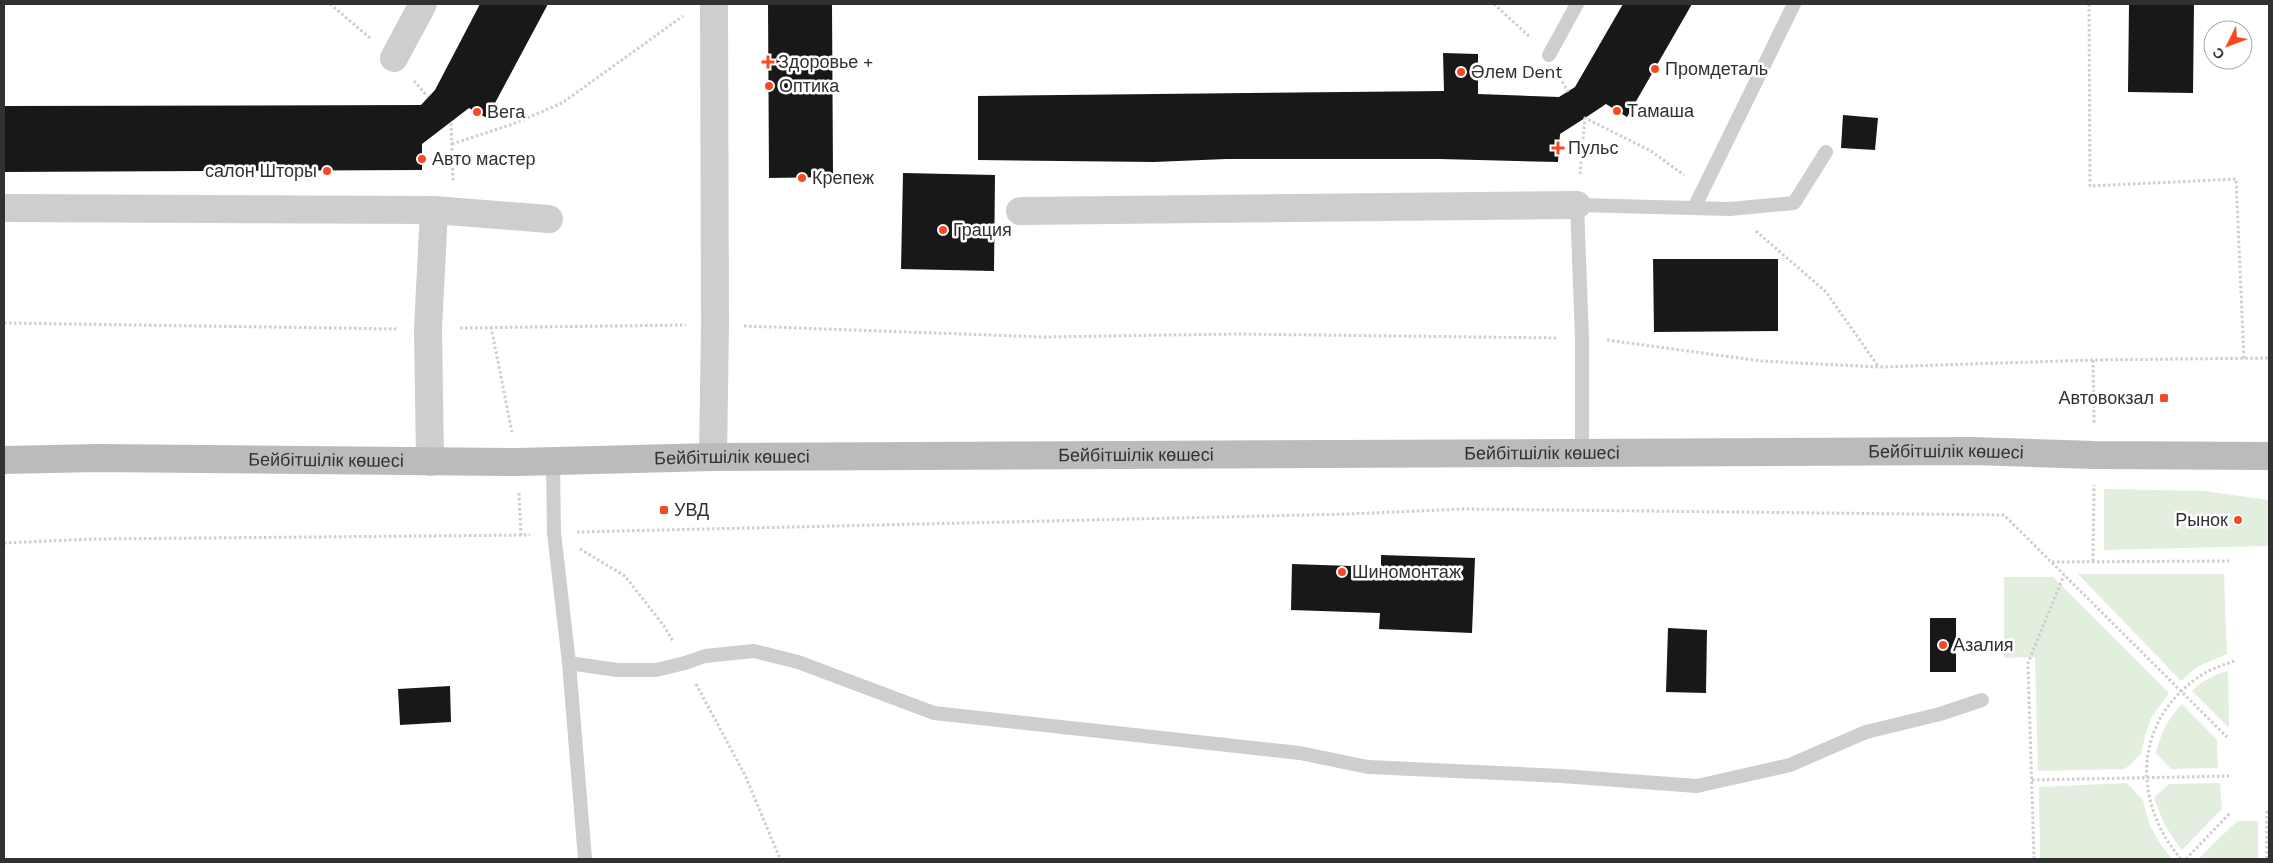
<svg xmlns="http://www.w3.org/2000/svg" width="2273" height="863" viewBox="0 0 2273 863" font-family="'DM Sans',sans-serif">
<rect width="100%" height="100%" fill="#fff"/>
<path fill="#e3efde" d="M 2104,489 L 2204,491 L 2269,500 L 2269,546 L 2104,550 Z
M 2078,574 L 2224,574 L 2227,654 L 2197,667 L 2181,681 Z
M 2004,577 L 2053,577 L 2169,693 L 2151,718 L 2145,736 L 2141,754 L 2125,769 L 2038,771 L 2035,657 L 2004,658 Z
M 2228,671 L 2229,728 L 2192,691 C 2203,680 2213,675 2228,671 Z
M 2182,704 L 2217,740 L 2218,768 L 2171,769 L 2156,753 C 2161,732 2168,719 2182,704 Z
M 2127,783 L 2143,800 L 2150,826 L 2159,842 L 2172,859 L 2040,859 L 2039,787 Z
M 2220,783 L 2222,809 L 2182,850 C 2168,833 2161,818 2154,798 L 2169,784 Z
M 2237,821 L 2258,821 L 2258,859 L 2198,859 Z"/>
<path fill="#181818" d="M 480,4 L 548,4 L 487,118 L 469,108 L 422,144 L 422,170 L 4,172 L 4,106 L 421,105 L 435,90 Z
M 768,4 L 832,4 L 833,177 L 769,178 Z
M 1623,4 L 1692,4 L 1627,117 L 1606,104 L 1585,118 L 1560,134 L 1558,162 L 1440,159 L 1226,159 L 1154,162 L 978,160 L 978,96 L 1444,91 L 1443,53 L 1478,54 L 1478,94 L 1559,97 L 1575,87 Z
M 2129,4 L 2194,4 L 2193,93 L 2128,92 Z
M 1843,115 L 1878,118 L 1875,150 L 1841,148 Z
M 903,173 L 995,175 L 994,271 L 901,269 Z
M 1653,259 L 1778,259 L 1778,331 L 1654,332 Z
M 1381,555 L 1475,558 L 1472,633 L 1379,629 L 1380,613 L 1291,610 L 1292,564 L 1381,567 Z
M 1930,618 L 1956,618 L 1956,672 L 1930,672 Z
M 1668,628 L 1707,630 L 1706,693 L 1666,692 Z
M 450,686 L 451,722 L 400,725 L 398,689 Z"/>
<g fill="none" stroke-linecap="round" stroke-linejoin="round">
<path stroke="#cecece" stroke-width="3" stroke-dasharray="2.5 2.5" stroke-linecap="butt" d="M 330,4 L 370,38
M 1494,4 L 1531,38
M 2089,4 L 2090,186 L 2236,179 L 2244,359
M 1560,77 L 1568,92
M 414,81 L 428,97
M 451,123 L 453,182
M 452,144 L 513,124 L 562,103 L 683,16
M 1580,174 L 1585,118 L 1651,151 L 1684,175
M 1756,231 L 1826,292 L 1878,366
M 4,323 L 398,329
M 744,326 L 1044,337 L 1235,334 L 1558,338
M 491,327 L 512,432
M 460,328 L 686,325
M 1607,340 L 1761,361 L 1879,367 L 2093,360 L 2269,358
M 2093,360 L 2094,423
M 519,493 L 521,536
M 577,532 L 1348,514 L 1464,509 L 2004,515 L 2227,737
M 4,543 L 94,539 L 530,535
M 580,549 L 625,576 L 664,626 L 673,641
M 2093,561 L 2094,485
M 2052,562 L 2229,561
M 696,684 L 745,775 L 780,859
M 2032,780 L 2229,776
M 2267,811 L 2267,859
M 2034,859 L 2028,663 L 2064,575
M 2181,859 C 2133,803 2133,724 2196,679 C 2207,670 2221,666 2234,661
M 2186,859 L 2230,813"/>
<path stroke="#cecece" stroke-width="14" d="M 1549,55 L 1577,4
M 1694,208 L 1794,4
M 1582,453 L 1582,339 L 1577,205 L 1730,209 L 1794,203 L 1826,152
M 553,461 L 554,533 L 569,663 L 585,859
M 569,663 L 617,670 L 656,670 L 685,663 L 705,656 L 754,651 L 798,662 L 934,713 L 1300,753 L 1368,767 L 1562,776 L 1697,786 L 1790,765 L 1866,732 L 1940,714 L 1982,700"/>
<path stroke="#cecece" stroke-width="28" d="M 394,58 L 423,4
M 4,208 L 434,210 L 549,219
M 1020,211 L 1577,205
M 713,457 L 715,325 L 714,4
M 430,462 L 428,329 L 434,210"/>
<path stroke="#bbb" stroke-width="28" id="s1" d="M 4,460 L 97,458 L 517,462 L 713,457 L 1972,451 L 2094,455 L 2269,456"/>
</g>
<g fill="#f74a24" stroke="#fff" stroke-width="2">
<path d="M765.5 54.5h5v5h5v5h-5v5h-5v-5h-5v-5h5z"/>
<circle cx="1655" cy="69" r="5"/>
<circle cx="1461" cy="72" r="5"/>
<circle cx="769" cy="86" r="5"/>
<circle cx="1617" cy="111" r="5"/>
<circle cx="477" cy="112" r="5"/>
<path d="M1555.5 140.5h5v5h5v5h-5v5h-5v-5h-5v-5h5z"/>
<circle cx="422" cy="159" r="5"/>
<circle cx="327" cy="171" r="5"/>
<circle cx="802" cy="178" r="5"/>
<circle cx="943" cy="230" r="5"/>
<rect x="2159" y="393" width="10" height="10" rx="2.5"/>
<rect x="659" y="505" width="10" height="10" rx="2.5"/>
<circle cx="2238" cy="520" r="5"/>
<circle cx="1342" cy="572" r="5"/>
<circle cx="1943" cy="645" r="5"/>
</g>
<g text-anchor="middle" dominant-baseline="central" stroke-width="5" stroke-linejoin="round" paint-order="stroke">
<g font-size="18" fill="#313131" stroke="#fff" text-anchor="start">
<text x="778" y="62">Здоровье +</text>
<text x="1665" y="69">Промдеталь</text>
<text x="1471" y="72">Әлем Dent</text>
<text x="779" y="86">Оптика</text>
<text x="1627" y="111">Тамаша</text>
<text x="487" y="112">Вега</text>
<text x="1568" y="148">Пульс</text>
<text x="432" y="159">Авто мастер</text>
<text x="317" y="171" text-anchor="end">салон Шторы</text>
<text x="812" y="178">Крепеж</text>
<text x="953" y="230">Грация</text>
<text x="2154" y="398" text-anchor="end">Автовокзал</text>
<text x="674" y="510">УВД</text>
<text x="2228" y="520" text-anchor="end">Рынок</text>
<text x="1352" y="572">Шиномонтаж</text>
<text x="1953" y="645">Азалия</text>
</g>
<g font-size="18" fill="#313131" stroke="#fff">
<text stroke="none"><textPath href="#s1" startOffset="1942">Бейбітшілік көшесі</textPath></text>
<text stroke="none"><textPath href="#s1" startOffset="1538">Бейбітшілік көшесі</textPath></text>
<text stroke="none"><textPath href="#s1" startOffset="1132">Бейбітшілік көшесі</textPath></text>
<text stroke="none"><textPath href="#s1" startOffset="728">Бейбітшілік көшесі</textPath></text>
<text stroke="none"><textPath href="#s1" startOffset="322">Бейбітшілік көшесі</textPath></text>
</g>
</g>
<rect width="2273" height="863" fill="none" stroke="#313131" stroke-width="10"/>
<g transform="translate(2228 45) rotate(228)"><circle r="24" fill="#ffffff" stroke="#adadad"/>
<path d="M0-4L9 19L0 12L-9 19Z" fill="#f74a24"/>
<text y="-8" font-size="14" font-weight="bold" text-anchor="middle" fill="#313131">С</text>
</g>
</svg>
